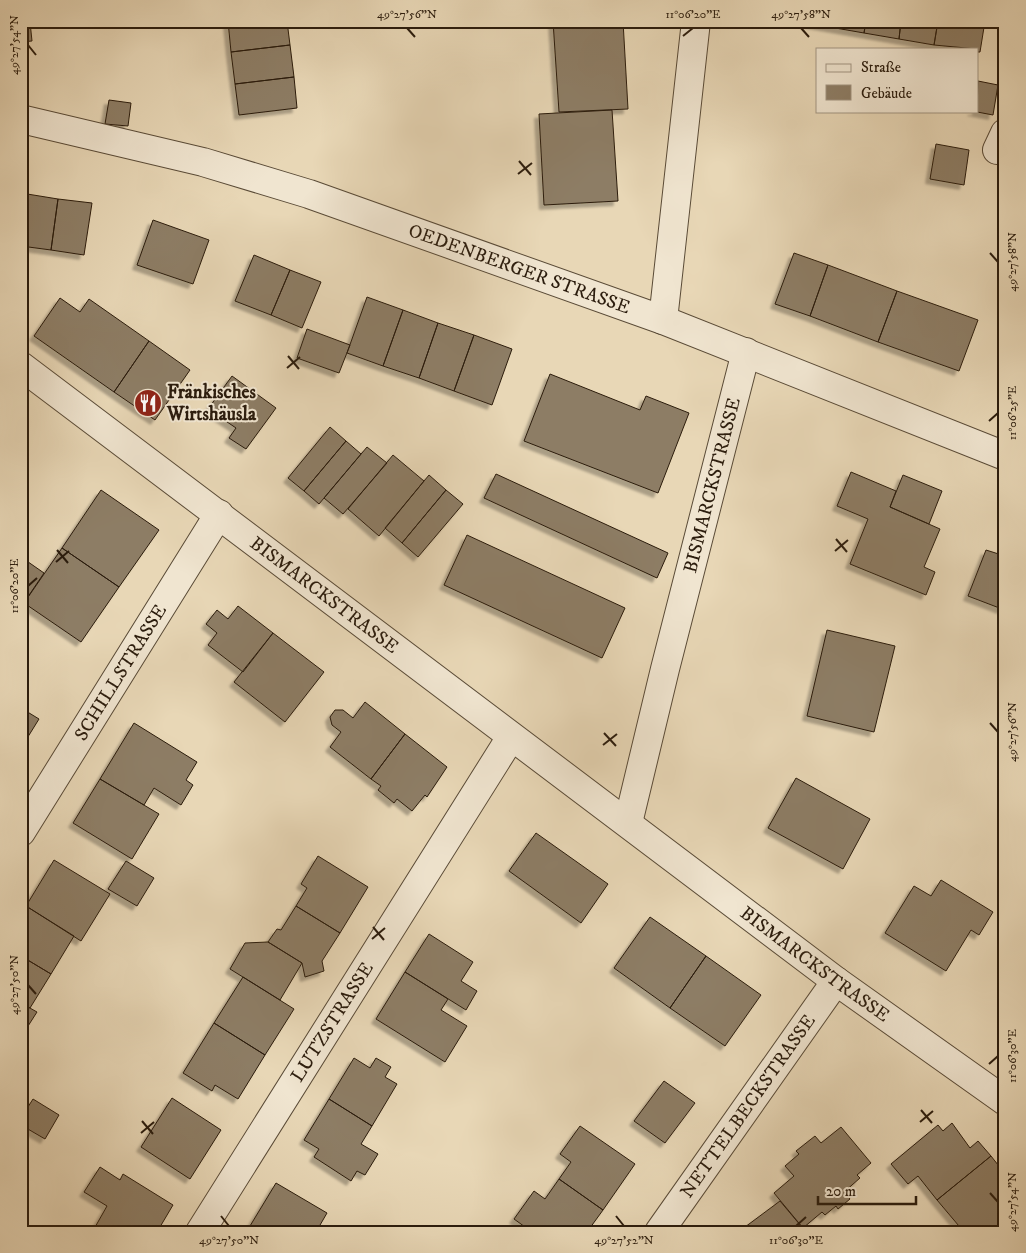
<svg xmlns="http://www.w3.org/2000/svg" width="1026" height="1253" viewBox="0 0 1026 1253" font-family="'IM FELL DW Pica',serif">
<defs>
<filter id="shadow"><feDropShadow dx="-4.5" dy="4.5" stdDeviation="1" flood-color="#0004"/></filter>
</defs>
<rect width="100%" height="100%" fill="#e8d7b6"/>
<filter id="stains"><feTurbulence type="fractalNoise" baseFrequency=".004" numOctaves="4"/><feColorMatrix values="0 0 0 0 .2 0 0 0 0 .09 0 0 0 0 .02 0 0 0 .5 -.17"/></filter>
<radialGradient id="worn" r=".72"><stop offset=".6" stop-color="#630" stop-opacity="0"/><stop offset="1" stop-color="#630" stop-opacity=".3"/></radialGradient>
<path fill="#8d7d65" stroke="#2b1c0d" filter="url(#shadow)" d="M 21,21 L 45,21 L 30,22 L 32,41 L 21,42 Z
M 228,21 L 287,21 L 290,45 L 231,52 Z
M 553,21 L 623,21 L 628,109 L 559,112 Z
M 796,21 L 825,21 L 824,26 Z
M 825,21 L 866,21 L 864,33 L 824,26 Z
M 866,21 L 901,21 L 899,39 L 864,33 Z
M 901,21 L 938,21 L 934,45 L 899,39 Z
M 938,21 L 985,21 L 980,52 L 977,52 L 977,49 L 934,45 Z
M 290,45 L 294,77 L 235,84 L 231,52 Z
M 294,77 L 297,108 L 239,115 L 235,84 Z
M 978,81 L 998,85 L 993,115 L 972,111 L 977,111 Z
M 109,100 L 131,103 L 128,126 L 105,124 Z
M 612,110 L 618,201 L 544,205 L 539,114 Z
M 936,144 L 969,150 L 964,185 L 930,179 Z
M 21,193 L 58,199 L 51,250 L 21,246 Z
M 58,199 L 92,203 L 84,255 L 51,250 Z
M 153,220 L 209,240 L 193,284 L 137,265 Z
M 794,253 L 828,265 L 810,316 L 775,304 Z
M 254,255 L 290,270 L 271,315 L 235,301 Z
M 828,265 L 897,291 L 878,342 L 810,316 Z
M 290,270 L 321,282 L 302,328 L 271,315 Z
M 897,291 L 978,320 L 959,371 L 878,342 Z
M 367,297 L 403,310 L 383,366 L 347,353 Z
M 60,298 L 80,312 L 89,299 L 149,341 L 114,392 L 34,336 Z
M 403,310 L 438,323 L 419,378 L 383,366 Z
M 438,323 L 474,335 L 454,391 L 419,378 Z
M 307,329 L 350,345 L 339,373 L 297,358 Z
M 474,335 L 512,349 L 492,405 L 454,391 Z
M 149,341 L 190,370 L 155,420 L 114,392 Z
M 550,374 L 640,410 L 646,396 L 689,413 L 658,493 L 524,441 Z
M 232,376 L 276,408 L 246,449 L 229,438 L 236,428 L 208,409 Z
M 330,427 L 346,441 L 304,491 L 288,478 Z
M 346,441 L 361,454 L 319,504 L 304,491 Z
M 367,447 L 387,463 L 343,514 L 324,498 Z
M 393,455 L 424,481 L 379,536 L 348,509 Z
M 851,472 L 896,491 L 890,507 L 940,529 L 924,567 L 935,572 L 926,595 L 850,564 L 868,519 L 837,506 Z
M 496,474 L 668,553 L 657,578 L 484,498 Z
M 429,475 L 446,490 L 402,543 L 385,528 Z
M 903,475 L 942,491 L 929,524 L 890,507 Z
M 101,490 L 159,530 L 119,587 L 62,548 Z
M 446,490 L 463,504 L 418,557 L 402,543 Z
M 467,535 L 625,608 L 602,658 L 444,585 Z
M 62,548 L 119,587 L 81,642 L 24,603 Z
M 986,550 L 1005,556 L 1005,602 L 1002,609 L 968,596 Z
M 21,557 L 44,573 L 21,607 Z
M 238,606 L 273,633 L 243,672 L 208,645 L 217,633 L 206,624 L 217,610 L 228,619 Z
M 827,630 L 895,646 L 874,732 L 807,716 Z
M 273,633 L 324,672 L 285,722 L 234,682 Z
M 365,702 L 405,734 L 371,779 L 330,747 L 341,732 L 332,725 L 330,717 L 335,710 L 343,710 L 353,718 Z
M 21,708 L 39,719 L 21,748 Z
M 134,723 L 197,762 L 186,780 L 193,785 L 181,805 L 154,788 L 144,805 L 100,779 Z
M 405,734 L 447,767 L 427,797 L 425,795 L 412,811 L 397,799 L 394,803 L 378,790 L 381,786 L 371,779 Z
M 796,778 L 870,819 L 843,869 L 768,828 Z
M 100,779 L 159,814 L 132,859 L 73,823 Z
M 536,833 L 608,884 L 581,923 L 509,871 Z
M 318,856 L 368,887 L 340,933 L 296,906 L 307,888 L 301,884 Z
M 54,860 L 110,894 L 81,941 L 26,906 Z
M 126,861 L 154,878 L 137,906 L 108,889 Z
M 941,880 L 993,912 L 979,935 L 971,930 L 946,971 L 885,933 L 914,886 L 931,896 Z
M 26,906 L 74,936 L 51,974 L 21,956 L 21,913 Z
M 296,906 L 340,933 L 322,961 L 324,971 L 305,977 L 302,963 L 268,942 L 277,929 L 281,930 Z
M 650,917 L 706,956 L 670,1008 L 614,968 Z
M 429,934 L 473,962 L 461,981 L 477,991 L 466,1010 L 405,972 Z
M 268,942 L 302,963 L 280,1000 L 230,969 L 245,943 Z
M 21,956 L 51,974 L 30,1008 L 21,1003 Z
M 706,956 L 761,995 L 725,1046 L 670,1008 Z
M 405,972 L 448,999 L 441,1010 L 467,1026 L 445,1062 L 376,1019 Z
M 243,977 L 294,1009 L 265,1055 L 214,1023 Z
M 21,1003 L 37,1012 L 21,1037 Z
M 214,1023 L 265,1055 L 238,1099 L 215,1085 L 212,1091 L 183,1073 Z
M 354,1058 L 370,1068 L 376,1058 L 391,1067 L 385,1077 L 397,1084 L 372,1126 L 329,1099 Z
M 664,1081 L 695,1103 L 665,1143 L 634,1121 Z
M 172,1098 L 221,1130 L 190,1179 L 141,1147 Z
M 33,1099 L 59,1115 L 45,1139 L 21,1125 L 21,1118 Z
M 329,1099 L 372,1126 L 361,1144 L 378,1154 L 365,1175 L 357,1171 L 351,1181 L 314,1157 L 319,1149 L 304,1140 Z
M 952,1123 L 970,1148 L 978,1141 L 991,1156 L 937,1200 L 918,1176 L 908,1184 L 891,1164 L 938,1125 L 943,1131 Z
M 580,1126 L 635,1164 L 603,1210 L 559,1179 L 571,1162 L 560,1154 Z
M 841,1127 L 871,1163 L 857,1175 L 860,1178 L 844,1192 L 850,1199 L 838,1209 L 836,1206 L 825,1215 L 822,1212 L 803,1228 L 774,1193 L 794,1176 L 785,1166 L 799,1154 L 796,1151 L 815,1136 L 821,1143 Z
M 991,1156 L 1002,1170 L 1005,1168 L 1005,1232 L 978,1232 L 974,1227 L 964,1232 L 937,1200 Z
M 100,1167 L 120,1180 L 123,1174 L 173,1205 L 157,1232 L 99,1232 L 94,1229 L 107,1206 L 84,1192 Z
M 559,1179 L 603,1210 L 587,1232 L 532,1232 L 514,1219 L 534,1191 L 545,1199 Z
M 276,1183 L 327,1213 L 316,1232 L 259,1232 L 250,1226 Z
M 780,1201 L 806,1232 L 743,1232 L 741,1230 Z
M 89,1226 L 99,1232 L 85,1232 Z
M 250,1226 L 259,1232 L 247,1232 Z"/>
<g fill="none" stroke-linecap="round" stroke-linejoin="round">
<g stroke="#5a4b37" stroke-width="30">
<g id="street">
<path id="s1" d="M 21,119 L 203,162 L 309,194 L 663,320 L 1005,456"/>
<path d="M 997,150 L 1005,133"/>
<path d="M 663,320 L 696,21"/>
<path id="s2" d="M 21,366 L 836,981 L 1005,1101"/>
<path id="s3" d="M 628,823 L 665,669 L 746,352"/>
<path id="s4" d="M 21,832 L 219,514"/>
<path id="s5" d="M 200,1232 L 511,737"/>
<path id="s6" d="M 659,1232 L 836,981"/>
</g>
</g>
<use href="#street" stroke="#f0e5d0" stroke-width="28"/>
</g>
<path fill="none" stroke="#2b1c0d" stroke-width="2" d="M 407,28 L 415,37M 801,28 L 809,37M 683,36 L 693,28M 28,45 L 36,55M 519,161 L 531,175M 518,174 L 532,163M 990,253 L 998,262M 288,356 L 299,369M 287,368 L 300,357M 989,421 L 998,413M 836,539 L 847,552M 57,550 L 68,563M 835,551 L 848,540M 56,562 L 69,551M 28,586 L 37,578M 990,723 L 998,732M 604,733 L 616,746M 603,745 L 617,734M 373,927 L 384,940M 372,939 L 385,928M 28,985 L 36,994M 989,1064 L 998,1056M 921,1110 L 932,1123M 142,1121 L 153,1134M 920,1122 L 933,1111M 141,1133 L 154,1122M 990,1193 L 998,1202M 221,1216 L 229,1226M 616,1216 L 624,1226M 796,1226 L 806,1217"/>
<defs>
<g id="restaurant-disc" transform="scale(1.4375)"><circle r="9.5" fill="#8f2418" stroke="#f0e5d0"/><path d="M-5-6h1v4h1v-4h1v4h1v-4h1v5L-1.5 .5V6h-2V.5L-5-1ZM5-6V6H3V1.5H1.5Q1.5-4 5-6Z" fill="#fff"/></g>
</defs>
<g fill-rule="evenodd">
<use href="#restaurant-disc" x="148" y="403"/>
</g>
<g text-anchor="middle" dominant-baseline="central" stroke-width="4" stroke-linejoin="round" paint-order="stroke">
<g font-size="19" fill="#2b1c0d" stroke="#f0e5d0">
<text stroke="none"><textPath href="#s1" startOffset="521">OEDENBERGER STRASSE</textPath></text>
<text stroke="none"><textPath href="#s3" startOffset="348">BISMARCKSTRASSE</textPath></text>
<text stroke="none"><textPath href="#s2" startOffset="380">BISMARCKSTRASSE</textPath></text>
<text stroke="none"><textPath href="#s4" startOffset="188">SCHILLSTRASSE</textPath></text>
<text stroke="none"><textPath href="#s2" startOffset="994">BISMARCKSTRASSE</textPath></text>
<text stroke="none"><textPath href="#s5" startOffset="248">LUTZSTRASSE</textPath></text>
<text stroke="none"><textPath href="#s6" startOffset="154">NETTELBECKSTRASSE</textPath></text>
</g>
<g font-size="19" font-weight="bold" fill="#2b1c0d" stroke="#f0e5d0" text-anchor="start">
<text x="167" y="392">Fränkisches<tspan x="167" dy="22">Wirtshäusla</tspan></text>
</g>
</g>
<rect width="1026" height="1253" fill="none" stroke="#e8d7b6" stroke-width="55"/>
<rect x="816" y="48" width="162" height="65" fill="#f0e5d0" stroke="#a19582"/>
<rect x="826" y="64" width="25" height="8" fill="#f0e5d0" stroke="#a19582"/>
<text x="861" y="72" font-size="15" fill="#2b1c0d">Straße</text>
<rect x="826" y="85" width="25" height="15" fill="#8d7d65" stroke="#a19582"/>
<text x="861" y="98" font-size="15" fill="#2b1c0d">Gebäude</text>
<path d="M818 1196v8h98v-8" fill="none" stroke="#2b1c0d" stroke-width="2.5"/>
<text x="826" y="1196" font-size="15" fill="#2b1c0d" stroke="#f0e5d0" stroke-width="4" paint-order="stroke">20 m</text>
<rect x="28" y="28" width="970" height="1198" fill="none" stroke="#2b1c0d" stroke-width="2"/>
<g font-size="12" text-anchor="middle" fill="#2b1c0d">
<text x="407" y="18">49°27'56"N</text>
<text x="693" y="18">11°06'20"E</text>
<text x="801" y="18">49°27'58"N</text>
<text transform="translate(14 45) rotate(-90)" y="4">49°27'54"N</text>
<text transform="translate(1012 262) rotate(-90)" y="4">49°27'58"N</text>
<text transform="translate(1012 413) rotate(-90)" y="4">11°06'25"E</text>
<text transform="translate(14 586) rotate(-90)" y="4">11°06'20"E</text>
<text transform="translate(1012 732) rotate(-90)" y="4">49°27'56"N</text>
<text transform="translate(14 985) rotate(-90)" y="4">49°27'50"N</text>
<text transform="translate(1012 1056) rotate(-90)" y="4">11°06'30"E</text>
<text transform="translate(1012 1202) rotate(-90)" y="4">49°27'54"N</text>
<text x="229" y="1244">49°27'50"N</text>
<text x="624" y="1244">49°27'52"N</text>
<text x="796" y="1244">11°06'30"E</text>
</g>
<rect width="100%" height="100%" filter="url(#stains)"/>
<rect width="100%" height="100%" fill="url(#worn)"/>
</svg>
